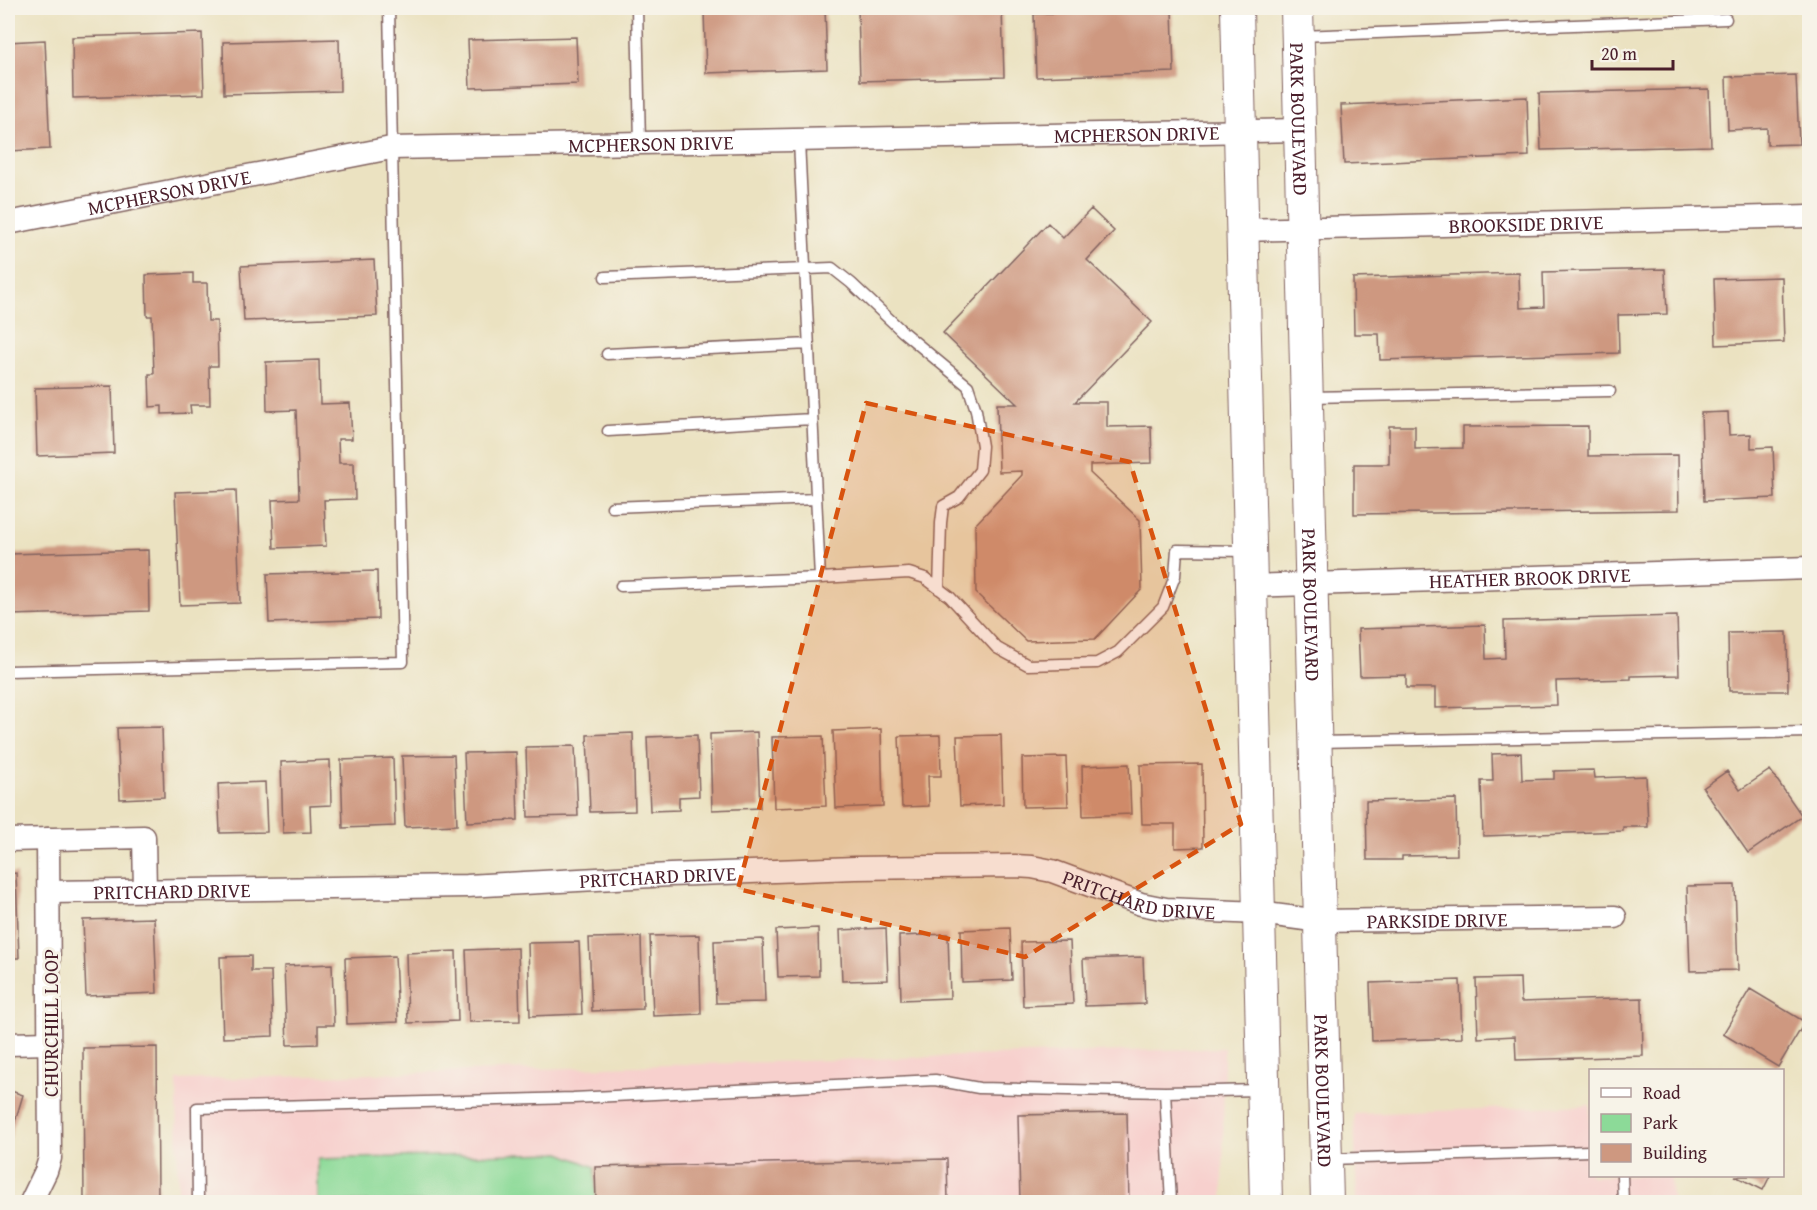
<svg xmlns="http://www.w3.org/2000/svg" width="1817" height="1210" viewBox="0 0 1817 1210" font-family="'Gentium Book Plus',serif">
<rect width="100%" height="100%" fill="#f7f3e8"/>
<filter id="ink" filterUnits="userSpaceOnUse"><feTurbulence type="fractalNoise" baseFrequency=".0167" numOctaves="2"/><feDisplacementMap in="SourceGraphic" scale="12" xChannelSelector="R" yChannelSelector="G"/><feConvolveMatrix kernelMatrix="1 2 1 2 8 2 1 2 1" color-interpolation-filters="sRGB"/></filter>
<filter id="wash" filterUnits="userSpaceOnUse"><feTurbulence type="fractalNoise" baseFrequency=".008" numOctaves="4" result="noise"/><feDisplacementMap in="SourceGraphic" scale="24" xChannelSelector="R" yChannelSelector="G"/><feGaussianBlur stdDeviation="1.35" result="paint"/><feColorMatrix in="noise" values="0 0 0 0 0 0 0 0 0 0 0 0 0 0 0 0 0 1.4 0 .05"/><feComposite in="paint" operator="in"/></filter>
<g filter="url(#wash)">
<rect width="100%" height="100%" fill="#ebe2c1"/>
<path fill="#f7d0cd" d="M 1224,1048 L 1223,1202 L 178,1202 L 177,1080 Z
M 1590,1105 L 1590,1176 L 1670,1176 L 1672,1202 L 1357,1202 L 1354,1114 Z"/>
<path fill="#8cda98" stroke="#6b7c62" stroke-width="1.5" d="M 560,1153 L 595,1167 L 596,1202 L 318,1202 L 318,1159 Z"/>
<g id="blocks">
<path fill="#ce9880" d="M 805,8 L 825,8 L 827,69 L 706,73 L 704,11 Z
M 858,8 L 1002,8 L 1004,77 L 860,81 Z
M 1172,9 L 1174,72 L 1036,77 L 1034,14 Z
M 202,33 L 204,94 L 73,98 L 72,37 Z
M 576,37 L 578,84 L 470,88 L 468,40 Z
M 339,39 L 340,91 L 224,94 L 223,42 Z
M 45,40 L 50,149 L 8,151 L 8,42 Z
M 1796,75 L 1799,144 L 1767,145 L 1767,128 L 1728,130 L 1726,77 Z
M 1709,89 L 1711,146 L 1541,150 L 1539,93 Z
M 1527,97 L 1529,156 L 1344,164 L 1341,105 Z
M 1091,209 L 1114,231 L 1087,260 L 1152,322 L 1075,402 L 1107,402 L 1107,427 L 1151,426 L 1152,463 L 1090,465 L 1090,473 L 1140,520 L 1142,589 L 1095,639 L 1026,641 L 976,593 L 975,525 L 1022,475 L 1022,471 L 999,472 L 997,404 L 1017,404 L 943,333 L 1048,223 L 1063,238 Z
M 374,260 L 377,316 L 244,321 L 241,266 Z
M 1665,269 L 1667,314 L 1618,315 L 1619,353 L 1380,360 L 1379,334 L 1354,334 L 1353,278 L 1519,273 L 1520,308 L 1544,307 L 1543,272 Z
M 193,273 L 193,283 L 207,283 L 208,321 L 217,321 L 218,366 L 209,366 L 210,405 L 190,405 L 191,413 L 162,414 L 162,406 L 150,407 L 149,374 L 154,374 L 152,316 L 147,316 L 146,275 Z
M 1782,277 L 1784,342 L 1716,345 L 1714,279 Z
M 319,360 L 320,404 L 350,403 L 352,439 L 338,439 L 339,463 L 354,463 L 355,499 L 324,500 L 326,546 L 274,548 L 272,500 L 299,499 L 296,410 L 267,411 L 266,362 Z
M 112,386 L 114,453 L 37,456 L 35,388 Z
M 1728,412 L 1729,435 L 1751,434 L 1751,448 L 1773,447 L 1775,498 L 1704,501 L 1701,413 Z
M 1389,426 L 1415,426 L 1415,449 L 1463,448 L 1463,427 L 1588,426 L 1588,456 L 1678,455 L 1679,510 L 1354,514 L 1354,464 L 1389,464 Z
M 236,490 L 240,603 L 180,605 L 175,492 Z
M 148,550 L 149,611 L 10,615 L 9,554 Z
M 377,571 L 378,619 L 269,623 L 267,574 Z
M 1677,616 L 1679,675 L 1631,676 L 1631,679 L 1556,681 L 1557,705 L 1435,708 L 1435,688 L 1406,688 L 1406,675 L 1360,676 L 1358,629 L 1485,625 L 1486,659 L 1505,658 L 1504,621 Z
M 1787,632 L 1788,691 L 1729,691 L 1728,633 Z
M 162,727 L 164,797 L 120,799 L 117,728 Z
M 881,729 L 883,806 L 836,808 L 833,731 Z
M 757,732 L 760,808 L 712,810 L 710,734 Z
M 633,733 L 635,811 L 590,812 L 587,735 Z
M 697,735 L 699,796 L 679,797 L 679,810 L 650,811 L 647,737 Z
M 940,735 L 941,776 L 928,776 L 929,806 L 902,807 L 899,736 Z
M 1001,735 L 1003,804 L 960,806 L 957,736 Z
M 823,736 L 826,806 L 774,808 L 772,737 Z
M 575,746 L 578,816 L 528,817 L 526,747 Z
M 516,752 L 518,820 L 467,822 L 464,753 Z
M 1521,753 L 1522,780 L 1554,779 L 1554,771 L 1594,770 L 1595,778 L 1646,776 L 1648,827 L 1623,827 L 1623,831 L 1483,836 L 1481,781 L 1493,781 L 1492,754 Z
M 454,755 L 457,825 L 405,827 L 402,756 Z
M 1066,757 L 1068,806 L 1023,807 L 1022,758 Z
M 393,758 L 395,826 L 343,828 L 341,760 Z
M 330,760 L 331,805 L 310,806 L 311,832 L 283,833 L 281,762 Z
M 1129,764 L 1131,814 L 1083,816 L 1082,766 Z
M 1202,764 L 1203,847 L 1175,848 L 1175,824 L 1142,824 L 1140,765 Z
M 1770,770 L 1802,816 L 1748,853 L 1703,788 L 1727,771 L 1740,790 Z
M 265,782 L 267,832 L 220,833 L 218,784 Z
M 1456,799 L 1457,855 L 1402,856 L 1402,860 L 1367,860 L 1366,801 Z
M 16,873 L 19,958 L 8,958 L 8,874 Z
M 1735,885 L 1738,970 L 1690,971 L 1687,886 Z
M 154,918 L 157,993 L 86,996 L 83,920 Z
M 818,928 L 819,976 L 778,977 L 776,930 Z
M 886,928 L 888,980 L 842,981 L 840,930 Z
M 1010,928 L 1012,980 L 962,982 L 961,930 Z
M 948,934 L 950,998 L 901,1000 L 899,936 Z
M 699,935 L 701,1014 L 653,1016 L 650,936 Z
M 641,937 L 643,1009 L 592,1011 L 589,938 Z
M 763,939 L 765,1002 L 716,1003 L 714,941 Z
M 1070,941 L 1073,1004 L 1023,1006 L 1021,942 Z
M 579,942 L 582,1014 L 530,1016 L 528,943 Z
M 518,948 L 520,1021 L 469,1022 L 466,950 Z
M 456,951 L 458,1021 L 408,1023 L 406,953 Z
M 251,956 L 251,971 L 271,971 L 273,1036 L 223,1038 L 220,957 Z
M 395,956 L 398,1022 L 347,1024 L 345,958 Z
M 1143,957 L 1145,1004 L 1085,1006 L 1083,959 Z
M 332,964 L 334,1025 L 318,1025 L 318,1044 L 287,1045 L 284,966 Z
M 1520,978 L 1521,1002 L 1642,998 L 1643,1056 L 1516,1060 L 1515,1036 L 1478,1038 L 1476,979 Z
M 1460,980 L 1462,1038 L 1372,1041 L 1370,983 Z
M 1750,989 L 1805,1022 L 1778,1067 L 1723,1034 Z
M 157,1047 L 158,1200 L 84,1201 L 83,1048 Z
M 8,1090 L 23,1095 L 8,1145 Z
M 1127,1113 L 1129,1202 L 1020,1202 L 1018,1115 Z
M 947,1159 L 948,1202 L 596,1202 L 595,1167 Z
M 1735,1176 L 1770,1176 L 1763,1190 Z"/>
</g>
</g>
<g filter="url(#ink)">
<use href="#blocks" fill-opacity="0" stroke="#826360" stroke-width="1.5"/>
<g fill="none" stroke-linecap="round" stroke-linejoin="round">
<g stroke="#826360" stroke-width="13">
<path id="service" d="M 637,8 L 640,144
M 1301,36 L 1726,19
M 799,141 L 820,578 L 909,573 L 925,578 L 950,597 L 997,648 L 1028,665 L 1097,663 L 1118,652 L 1163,607 L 1175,576 L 1177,550 L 1247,551
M 605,277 L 832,268 L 851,283 L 903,332 L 968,386 L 976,410 L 982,446 L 980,470 L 959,497 L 943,506 L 941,523 L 939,589
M 607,354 L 809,344
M 1310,397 L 1610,391
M 608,431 L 812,419
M 612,507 L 816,499
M 621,586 L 820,578
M 8,671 L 403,662 C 400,444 392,226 389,8
M 1318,742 L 1810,732
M 1329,1159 L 1590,1151
M 1622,1176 L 1623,1202
M 198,1202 L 197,1108 L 573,1098 L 935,1080 L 979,1088 L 1165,1092
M 1171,1202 L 1165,1092 L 1261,1090"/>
</g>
<g stroke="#826360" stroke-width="25">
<g id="minor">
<path id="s1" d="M 8,223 L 391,148 L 1300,130"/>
<path id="s2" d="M 1242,230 L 1810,216"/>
<path id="s3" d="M 1251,586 L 1810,568"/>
<path d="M 8,840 L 144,837 L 145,891"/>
<path id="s4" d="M 49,892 L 467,886 L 670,875 L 855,868 L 1015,866 L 1032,867 L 1052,871 L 1141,904 L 1166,909 L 1259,913 L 1320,921 L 1615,917"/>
<path d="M 8,1044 L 50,1043"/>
<path d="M 31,1202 L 46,1171 L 50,1158 L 48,839"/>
</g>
</g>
<g stroke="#826360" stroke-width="34">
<g id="secondary">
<path d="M 1237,8 L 1266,1202"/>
<path id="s5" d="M 1297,8 L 1327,1202"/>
</g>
</g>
<use href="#service" stroke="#fff" stroke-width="10"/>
<use href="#minor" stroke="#fff" stroke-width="22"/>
<use href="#secondary" stroke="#fff" stroke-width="32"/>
</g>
</g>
<path fill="#d8530f" fill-opacity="0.2" stroke="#d8530f" stroke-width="4.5" stroke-dasharray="12 8" stroke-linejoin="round" d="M 866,403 L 1130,462 L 1241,824 L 1025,957 L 738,889 Z"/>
<g text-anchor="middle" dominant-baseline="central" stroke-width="6" stroke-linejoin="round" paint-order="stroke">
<g font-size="20" fill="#4a1f2b" stroke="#f7f3e8">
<text stroke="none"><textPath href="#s5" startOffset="111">PARK BOULEVARD</textPath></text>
<text stroke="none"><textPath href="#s1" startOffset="1136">MCPHERSON DRIVE</textPath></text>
<text stroke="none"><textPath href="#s1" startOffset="650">MCPHERSON DRIVE</textPath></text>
<text stroke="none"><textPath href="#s1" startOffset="164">MCPHERSON DRIVE</textPath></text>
<text stroke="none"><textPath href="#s2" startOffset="284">BROOKSIDE DRIVE</textPath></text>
<text stroke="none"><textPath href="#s3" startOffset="279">HEATHER BROOK DRIVE</textPath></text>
<text stroke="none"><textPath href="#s5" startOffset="597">PARK BOULEVARD</textPath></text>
<text stroke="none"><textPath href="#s4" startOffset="609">PRITCHARD DRIVE</textPath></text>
<text stroke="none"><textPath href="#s4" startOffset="123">PRITCHARD DRIVE</textPath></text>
<text stroke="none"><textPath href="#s4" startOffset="1095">PRITCHARD DRIVE</textPath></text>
<text stroke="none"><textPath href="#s4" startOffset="1396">PARKSIDE DRIVE</textPath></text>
<text transform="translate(50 1023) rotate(-90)">CHURCHILL LOOP</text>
<text stroke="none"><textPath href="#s5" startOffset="1083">PARK BOULEVARD</textPath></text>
</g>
</g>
<rect width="1817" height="1210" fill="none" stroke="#f7f3e8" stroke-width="30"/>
<rect x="1589" y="1069" width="195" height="108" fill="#f7f3e8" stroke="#b29e9c" stroke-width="1.5"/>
<rect x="1601" y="1088" width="30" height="9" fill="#ffffff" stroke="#b29e9c" stroke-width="1.5"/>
<text x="1643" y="1099" font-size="18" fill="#4a1f2b">Road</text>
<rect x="1601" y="1114" width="30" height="18" fill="#8cda98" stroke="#b29e9c" stroke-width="1.5"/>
<text x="1643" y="1129" font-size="18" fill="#4a1f2b">Park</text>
<rect x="1601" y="1144" width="30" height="18" fill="#ce9880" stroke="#b29e9c" stroke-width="1.5"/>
<text x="1643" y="1159" font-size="18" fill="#4a1f2b">Building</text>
<path d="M1592 60v9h81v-9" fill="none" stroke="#4a1f2b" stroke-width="3"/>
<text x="1601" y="60" font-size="18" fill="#4a1f2b" stroke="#f7f3e8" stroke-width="4.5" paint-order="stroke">20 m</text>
</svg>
